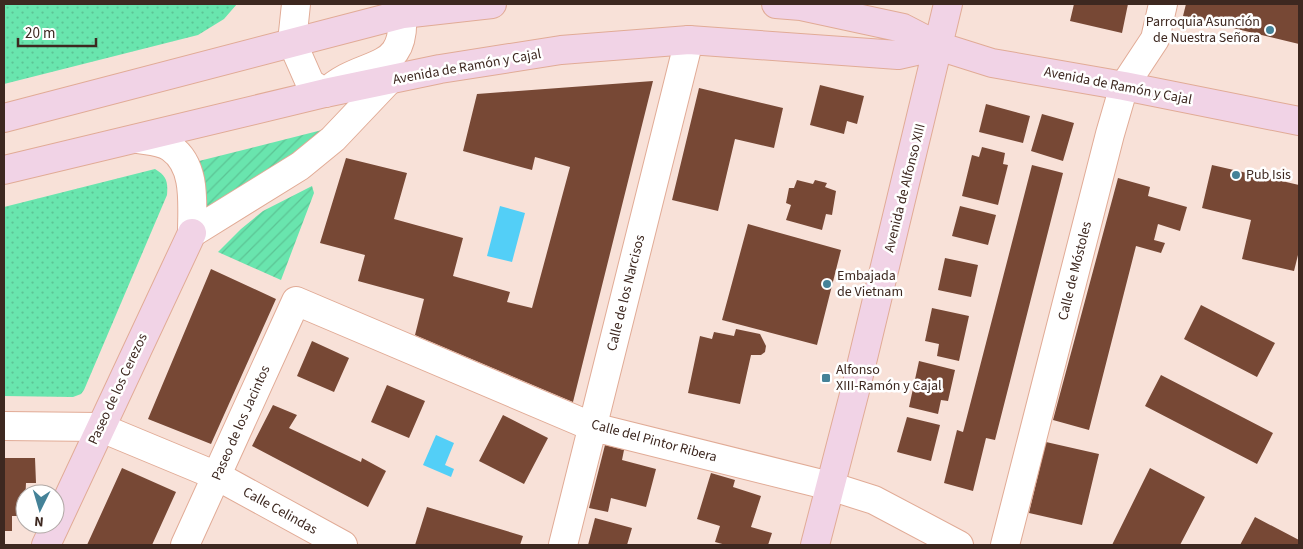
<svg xmlns="http://www.w3.org/2000/svg" width="1303" height="549" viewBox="0 0 1303 549" font-family="'Source Sans 3',sans-serif">
<defs>
<pattern id="park-dots" width="8" height="8" patternUnits="userSpaceOnUse" patternTransform="scale(1.25)"><rect width="8" height="8" fill="#69e5ae"/><path d="M2 2h.1M6 6h.1" fill="none" stroke="#5cc495" stroke-width="1.8" stroke-linecap="round"/></pattern>
<pattern id="garden-furrows" width="10" height="10" patternUnits="userSpaceOnUse" patternTransform="scale(1.25)"><rect width="10" height="10" fill="#69e5ae"/><path d="M-1 1l2-2M0 10L10 0M9 11l2-2" fill="none" stroke="#5cc495"/></pattern>
</defs>
<rect width="100%" height="100%" fill="#f8e1d8"/>
<path fill="url(#park-dots)" d="M 4,4 L 237,4 L 224,19 L 198,35 L 4,84 Z
M 155,169 C 167,176 168,182 167,195 L 84,390 L 81,394 L 73,397 L 4,396 L 4,207 Z"/>
<path fill="url(#garden-furrows)" d="M 326,129 L 199,225 L 195,162 Z
M 312,186 L 314,193 L 281,280 L 218,252 L 241,229 L 263,211 Z"/>
<path fill="#53cff7" d="M 500,206 L 525,213 L 512,262 L 487,256 Z
M 436,435 L 454,443 L 445,465 L 454,469 L 451,477 L 423,465 Z"/>
<path fill="#774835" d="M 1074,4 L 1128,4 L 1122,33 L 1070,21 Z
M 1186,4 L 1299,4 L 1299,44 L 1183,16 Z
M 653,81 L 573,402 L 415,335 L 424,299 L 358,281 L 365,255 L 320,243 L 346,158 L 407,173 L 394,219 L 463,238 L 453,276 L 510,292 L 507,302 L 532,308 L 570,167 L 535,157 L 532,170 L 463,151 L 477,94 Z
M 820,85 L 864,96 L 857,124 L 847,121 L 844,134 L 810,125 Z
M 699,88 L 783,108 L 774,148 L 735,139 L 718,211 L 672,200 Z
M 986,104 L 1030,116 L 1023,143 L 979,132 Z
M 1042,114 L 1074,123 L 1063,161 L 1031,151 Z
M 982,147 L 1005,153 L 1003,164 L 1008,165 L 998,205 L 962,196 L 972,155 L 979,157 Z
M 1032,165 L 1063,173 L 995,440 L 986,438 L 973,491 L 944,483 L 957,430 L 963,432 Z
M 1212,165 L 1299,185 L 1299,251 L 1294,271 L 1242,259 L 1251,220 L 1202,208 Z
M 1118,178 L 1150,187 L 1148,196 L 1187,207 L 1180,231 L 1158,224 L 1154,240 L 1165,243 L 1161,253 L 1136,246 L 1089,430 L 1053,420 Z
M 797,180 L 813,184 L 815,180 L 827,183 L 825,187 L 836,191 L 832,215 L 826,214 L 822,230 L 786,220 L 791,205 L 786,203 L 789,188 L 794,188 Z
M 960,206 L 996,215 L 988,245 L 952,236 Z
M 748,224 L 841,250 L 817,345 L 722,320 Z
M 945,258 L 978,265 L 971,297 L 938,290 Z
M 211,269 L 276,299 L 211,444 L 148,419 Z
M 1201,305 L 1275,343 L 1257,377 L 1184,339 Z
M 932,308 L 969,316 L 959,361 L 937,356 L 939,344 L 925,341 Z
M 736,329 L 760,334 L 766,346 L 765,352 L 761,355 L 751,355 L 740,404 L 688,393 L 700,336 L 712,339 L 714,332 L 734,336 Z
M 312,341 L 349,358 L 334,392 L 297,376 Z
M 919,361 L 955,370 L 948,401 L 941,400 L 938,414 L 909,407 Z
M 1161,375 L 1273,433 L 1257,464 L 1145,406 Z
M 387,385 L 425,401 L 409,438 L 371,422 Z
M 273,405 L 297,415 L 289,428 L 361,462 L 362,458 L 386,471 L 368,507 L 252,446 Z
M 503,415 L 548,438 L 524,484 L 479,461 Z
M 907,417 L 940,425 L 931,461 L 897,452 Z
M 1046,442 L 1099,454 L 1082,525 L 1029,513 Z
M 605,445 L 624,450 L 622,460 L 656,469 L 646,507 L 611,498 L 608,512 L 589,508 Z
M 4,458 L 35,458 L 36,483 L 26,483 L 25,503 L 18,503 L 18,516 L 12,516 L 12,531 L 4,531 Z
M 122,468 L 176,492 L 152,545 L 87,545 Z
M 1150,468 L 1205,497 L 1180,545 L 1112,545 Z
M 711,473 L 735,480 L 733,487 L 761,496 L 751,527 L 772,533 L 768,545 L 726,545 L 715,542 L 720,526 L 697,519 Z
M 427,507 L 523,536 L 520,545 L 415,545 Z
M 1255,517 L 1299,540 L 1299,545 L 1240,545 Z
M 595,518 L 632,528 L 627,545 L 588,545 Z"/>
<g fill="none" stroke-linecap="round" stroke-linejoin="round">
<g stroke="#e1ab96" stroke-width="30">
<path id="street" d="M 296,4 L 292,42 L 310,83 L 325,93 C 365,55 411,79 401,4
M 137,139 C 148,141 162,141 171,148 C 197,166 192,205 192,233
M 192,233 L 300,166 L 333,139 L 389,80
M 4,426 L 99,427 L 217,476 L 343,545
M 185,545 L 296,301 L 593,427 L 830,486 L 874,500 L 959,545
M 563,545 L 689,40
M 1005,545 L 1110,134 L 1124,86 L 1155,39 L 1163,4"/>
</g>
<g stroke="#e1ab96" stroke-width="30">
<path id="secondary" d="M 776,4 L 801,6 L 903,28 L 938,46 L 992,63 L 1124,86 L 1299,121
M 4,118 L 403,14 L 492,4
M 4,170 L 325,93 L 440,69 L 561,50 L 689,40 L 898,55 L 938,46
M 46,545 L 192,233
M 815,545 L 857,383 L 948,4"/>
</g>
<use href="#street" stroke="#fff" stroke-width="28"/>
<use href="#secondary" stroke="#f1d3e6" stroke-width="28"/>
</g>
<g fill="#448298" stroke="#fff" stroke-width="2">
<circle cx="1270" cy="30" r="5"/>
<circle cx="1236" cy="175" r="5"/>
<circle cx="827" cy="284" r="5"/>
<rect x="821" y="373" width="10" height="10" rx="2.5"/>
</g>
<g text-anchor="middle" dominant-baseline="central" stroke-width="5" stroke-linejoin="round" paint-order="stroke">
<g font-size="14" fill="#3d2820" stroke="#fff" text-anchor="start">
<text x="1260" y="22" text-anchor="end">Parroquia Asunción<tspan x="1260" dy="16">de Nuestra Señora</tspan></text>
<text x="1246" y="175">Pub Isis</text>
<text x="837" y="276">Embajada<tspan x="837" dy="16">de Vietnam</tspan></text>
<text x="836" y="370">Alfonso<tspan x="836" dy="16">XIII-Ramón y Cajal</tspan></text>
</g>
<g font-size="14" fill="#3d2820" stroke="#fff">
<text transform="translate(467 67) rotate(-10)">Avenida de Ramón y Cajal</text>
<text transform="translate(1118 86) rotate(11)">Avenida de Ramón y Cajal</text>
<text transform="translate(905 188) rotate(-76)">Avenida de Alfonso XIII</text>
<text transform="translate(1075 271) rotate(-76)">Calle de Móstoles</text>
<text transform="translate(626 293) rotate(-76)">Calle de los Narcisos</text>
<text transform="translate(118 389) rotate(-65)">Paseo de los Cerezos</text>
<text transform="translate(241 423) rotate(-66)">Paseo de los Jacintos</text>
<text transform="translate(654 441) rotate(15)">Calle del Pintor Ribera</text>
<text transform="translate(280 511) rotate(29)">Calle Celindas</text>
</g>
</g>
<rect width="1303" height="549" fill="none" stroke="#3d2820" stroke-width="10"/>
<g transform="translate(40 509) rotate(185)"><circle r="24" fill="#ffffff" stroke="#b1a9a6"/>
<path d="M0-4L9 19L0 12L-9 19Z" fill="#448298"/>
<text y="-8" font-size="14" font-weight="bold" text-anchor="middle" fill="#3d2820">N</text>
</g>
<path d="M18 38v8h78v-8" fill="none" stroke="#3d2820" stroke-width="2.5"/>
<text x="25" y="38" font-size="15" fill="#3d2820" stroke="#ffffff" stroke-width="4" paint-order="stroke">20 m</text>
</svg>
